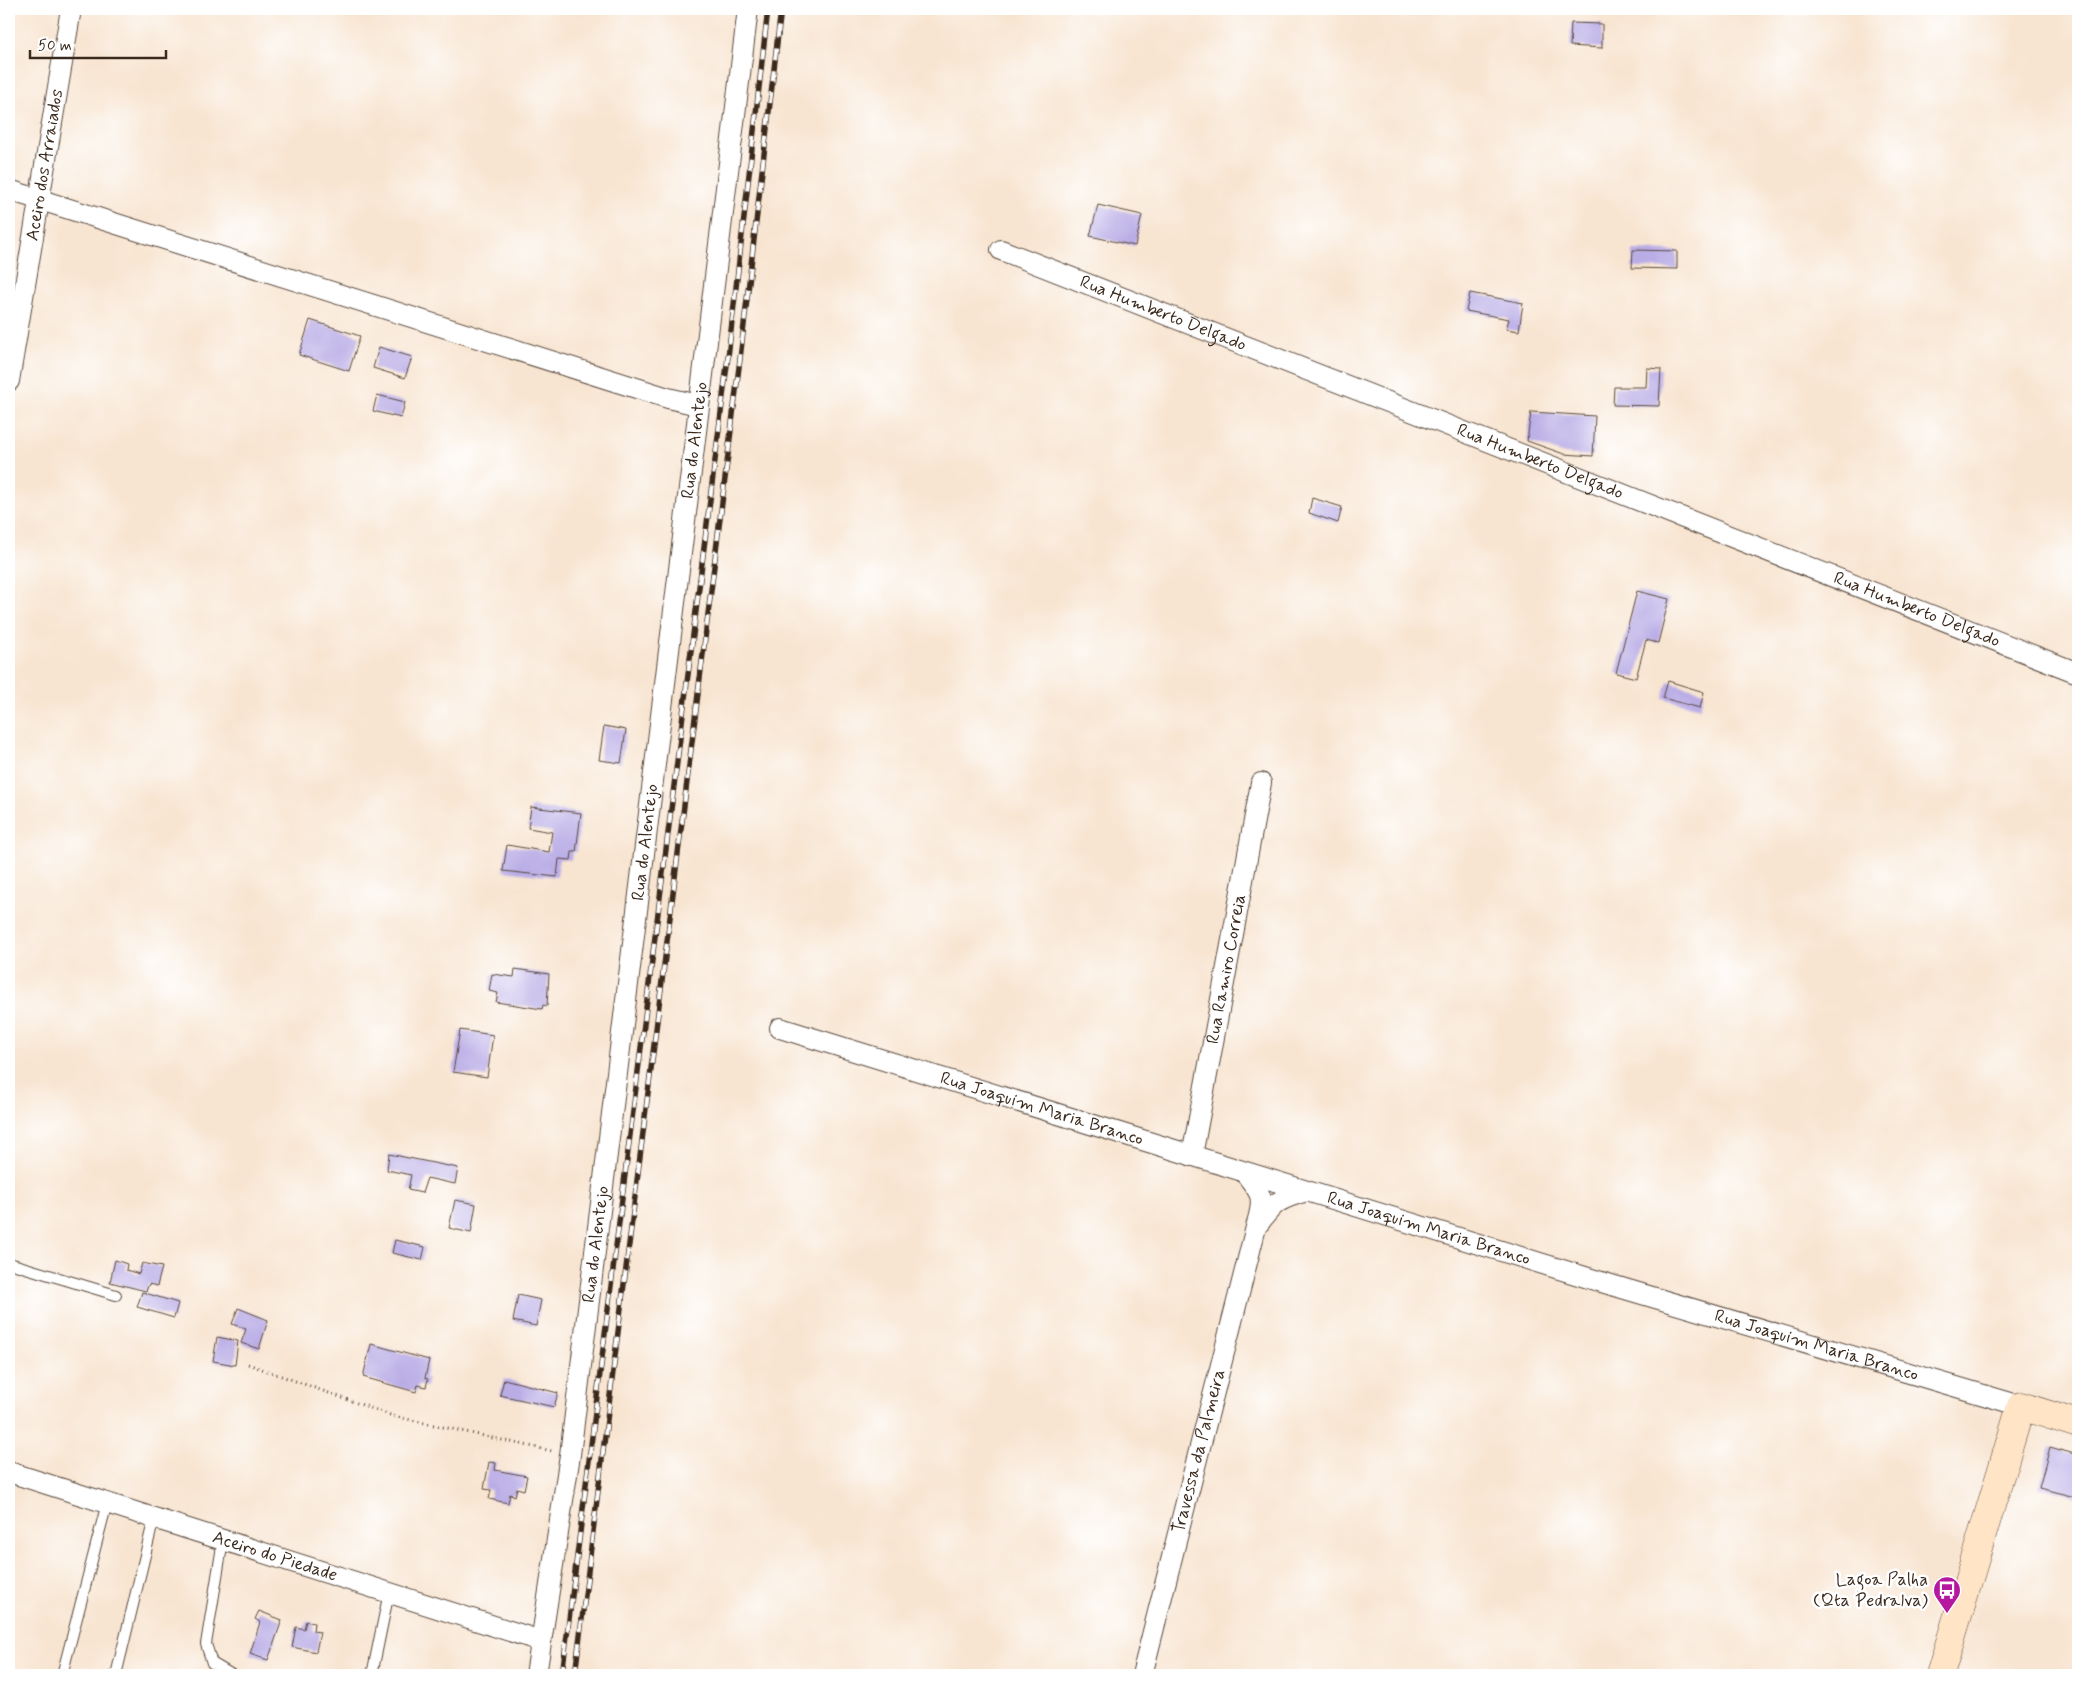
<svg xmlns="http://www.w3.org/2000/svg" width="2087" height="1684" viewBox="0 0 2087 1684" font-family="Mynerve,sans-serif">
<rect width="100%" height="100%" fill="#fff"/>
<filter id="ink" filterUnits="userSpaceOnUse"><feTurbulence type="fractalNoise" baseFrequency=".02" numOctaves="2"/><feDisplacementMap in="SourceGraphic" scale="10" xChannelSelector="R" yChannelSelector="G"/><feConvolveMatrix kernelMatrix="1 2 1 2 8 2 1 2 1" color-interpolation-filters="sRGB"/></filter>
<filter id="wash" filterUnits="userSpaceOnUse"><feTurbulence type="fractalNoise" baseFrequency=".0096" numOctaves="4" result="noise"/><feDisplacementMap in="SourceGraphic" scale="20" xChannelSelector="R" yChannelSelector="G"/><feGaussianBlur stdDeviation="1.12" result="paint"/><feColorMatrix in="noise" values="0 0 0 0 0 0 0 0 0 0 0 0 0 0 0 0 0 1.4 0 .05"/><feComposite in="paint" operator="in"/></filter>
<g filter="url(#wash)">
<rect width="100%" height="100%" fill="#f8e5d1"/>
<g id="blocks">
<path fill="#baade6" d="M 1571,23 L 1602,24 L 1602,48 L 1570,46 Z
M 1098,205 L 1142,215 L 1135,246 L 1090,236 Z
M 1633,250 L 1677,251 L 1677,269 L 1632,268 Z
M 1470,293 L 1523,303 L 1519,331 L 1506,329 L 1509,319 L 1466,311 Z
M 310,320 L 360,336 L 349,371 L 299,355 Z
M 379,347 L 412,357 L 405,378 L 373,368 Z
M 1647,368 L 1661,369 L 1659,406 L 1613,405 L 1614,387 L 1646,387 Z
M 377,395 L 405,402 L 401,418 L 373,411 Z
M 1531,412 L 1595,416 L 1593,456 L 1564,454 L 1527,441 Z
M 2077,473 L 2078,473 L 2078,485 L 2075,485 Z
M 1312,498 L 1342,507 L 1338,523 L 1309,513 Z
M 1637,591 L 1669,599 L 1658,643 L 1646,640 L 1636,678 L 1616,673 Z
M 1668,681 L 1704,692 L 1700,708 L 1663,698 Z
M 604,726 L 626,730 L 621,763 L 599,760 Z
M 531,807 L 581,813 L 576,852 L 572,852 L 571,860 L 559,859 L 557,877 L 503,871 L 507,845 L 549,852 L 552,832 L 528,828 Z
M 515,969 L 549,974 L 547,1006 L 543,1005 L 542,1009 L 496,1002 L 498,993 L 489,991 L 492,974 L 514,977 Z
M 460,1030 L 493,1035 L 487,1077 L 453,1072 Z
M 389,1154 L 458,1168 L 455,1184 L 427,1178 L 422,1193 L 408,1190 L 411,1175 L 387,1170 Z
M 455,1200 L 476,1204 L 471,1233 L 449,1228 Z
M 395,1240 L 425,1247 L 422,1260 L 392,1253 Z
M 115,1260 L 127,1264 L 126,1270 L 139,1274 L 142,1263 L 162,1267 L 157,1286 L 149,1284 L 146,1291 L 110,1282 Z
M 142,1292 L 178,1303 L 174,1318 L 137,1307 Z
M 518,1295 L 541,1300 L 536,1326 L 513,1321 Z
M 238,1308 L 268,1320 L 259,1349 L 241,1343 L 246,1329 L 232,1324 Z
M 217,1337 L 238,1341 L 235,1365 L 213,1361 Z
M 371,1344 L 429,1360 L 425,1378 L 428,1379 L 426,1387 L 418,1385 L 416,1392 L 363,1377 Z
M 504,1379 L 558,1393 L 554,1407 L 500,1395 Z
M 2050,1447 L 2078,1455 L 2078,1484 L 2075,1497 L 2039,1488 Z
M 489,1462 L 496,1463 L 495,1470 L 527,1476 L 524,1490 L 517,1488 L 515,1496 L 510,1494 L 508,1503 L 489,1499 L 491,1490 L 484,1489 Z
M 259,1611 L 282,1620 L 268,1660 L 250,1654 L 260,1622 L 255,1619 Z
M 306,1621 L 314,1623 L 313,1631 L 320,1632 L 316,1652 L 292,1647 L 296,1627 L 304,1629 Z"/>
</g>
</g>
<g filter="url(#ink)">
<use href="#blocks" fill-opacity="0" stroke="#574639" stroke-width="1"/>
<g fill="none" stroke-linecap="round" stroke-linejoin="round">
<g stroke="#574639" stroke-width="12">
<path id="lane" d="M 9,1263 L 116,1295
M 223,1540 L 206,1644 L 212,1663 L 232,1675
M 62,1675 L 107,1503
M 116,1675 L 154,1518
M 372,1675 L 389,1592"/>
</g>
<g stroke="#574639" stroke-width="22">
<g id="street">
<path d="M 9,190 L 668,398 L 698,405"/>
<path id="s1" d="M 1001,250 L 2078,673"/>
<path id="s2" d="M 9,381 L 71,9"/>
<path id="s3" d="M 780,1028 L 1598,1281 L 2021,1406"/>
<path id="s4" d="M 1192,1156 L 1261,783"/>
<path d="M 1244,1172 C 1261,1193 1265,1196 1257,1223"/>
<path id="s5" d="M 9,1472 L 541,1641"/>
<path id="s6" d="M 536,1675 L 570,1455 L 748,9"/>
<path id="s7" d="M 1142,1675 L 1256,1227 C 1274,1203 1277,1199 1307,1191"/>
</g>
</g>
<g stroke="#574639" stroke-width="29">
<path id="secondary" d="M 1940,1675 L 2021,1406 L 2078,1424"/>
</g>
<path stroke="#574639" stroke-width="3" stroke-dasharray="1 4" stroke-linecap="butt" d="M 248,1364 L 393,1416 L 552,1451"/>
<use href="#lane" stroke="#fff" stroke-width="10"/>
<use href="#street" stroke="#fff" stroke-width="20"/>
<use href="#secondary" stroke="#ffe4c6" stroke-width="28"/>
<g stroke="#3b2a1e" stroke-width="5.5">
<path id="rail" d="M 562,1675 L 728,357 L 768,9
M 575,1675 L 740,359 L 781,9"/>
</g>
<use href="#rail" stroke="#fff" stroke-width="4" stroke-dasharray="11" stroke-linecap="butt"/>
</g>
</g>
<defs>
<g id="bus-pin" transform="scale(1.4375)"><path d="M0 17L-7.5 6A9.5 9.5 0 1 1 7.5 6Z" fill="#b5179e" stroke="#fff"/><path d="M-5-6H5V4H4V6H2V4H-2V6H-4V4H-5ZM-3.5-4V0h7V-4ZM-3.5 1.2v1.5H-2V1.2ZM2 1.2v1.5H3.5V1.2Z" fill="#fff"/></g>
</defs>
<g fill-rule="evenodd">
<use href="#bus-pin" x="1947" y="1590"/>
</g>
<g text-anchor="middle" dominant-baseline="central" stroke-width="5" stroke-linejoin="round" paint-order="stroke">
<g font-size="18" fill="#3b2a1e" stroke="#fff">
<text stroke="none"><textPath href="#s2" startOffset="219">Aceiro dos Arraiados</textPath></text>
<text stroke="none"><textPath href="#s1" startOffset="174">Rua Humberto Delgado</textPath></text>
<text stroke="none"><textPath href="#s6" startOffset="1245">Rua do Alentejo</textPath></text>
<text stroke="none"><textPath href="#s1" startOffset="579">Rua Humberto Delgado</textPath></text>
<text stroke="none"><textPath href="#s1" startOffset="984">Rua Humberto Delgado</textPath></text>
<text stroke="none"><textPath href="#s6" startOffset="840">Rua do Alentejo</textPath></text>
<text stroke="none"><textPath href="#s4" startOffset="190">Rua Ramiro Correia</textPath></text>
<text stroke="none"><textPath href="#s3" startOffset="274">Rua Joaquim Maria Branco</textPath></text>
<text stroke="none"><textPath href="#s3" startOffset="679">Rua Joaquim Maria Branco</textPath></text>
<text stroke="none"><textPath href="#s6" startOffset="435">Rua do Alentejo</textPath></text>
<text stroke="none"><textPath href="#s3" startOffset="1084">Rua Joaquim Maria Branco</textPath></text>
<text stroke="none"><textPath href="#s7" startOffset="231">Travessa da Palmeira</textPath></text>
<text stroke="none"><textPath href="#s5" startOffset="279">Aceiro do Piedade</textPath></text>
</g>
<g font-size="18" fill="#3b2a1e" stroke="#fff" text-anchor="end">
<text x="1928" y="1580">Lagoa Palha<tspan x="1928" dy="21">(Qta Pedralva)</tspan></text>
</g>
</g>
<rect width="2087" height="1684" fill="none" stroke="#fff" stroke-width="30"/>
<path d="M30 50v8h136v-8" fill="none" stroke="#3b2a1e" stroke-width="2.5"/>
<text x="38" y="50" font-size="15" fill="#3b2a1e" stroke="#ffffff" stroke-width="4" paint-order="stroke">50 m</text>
</svg>
